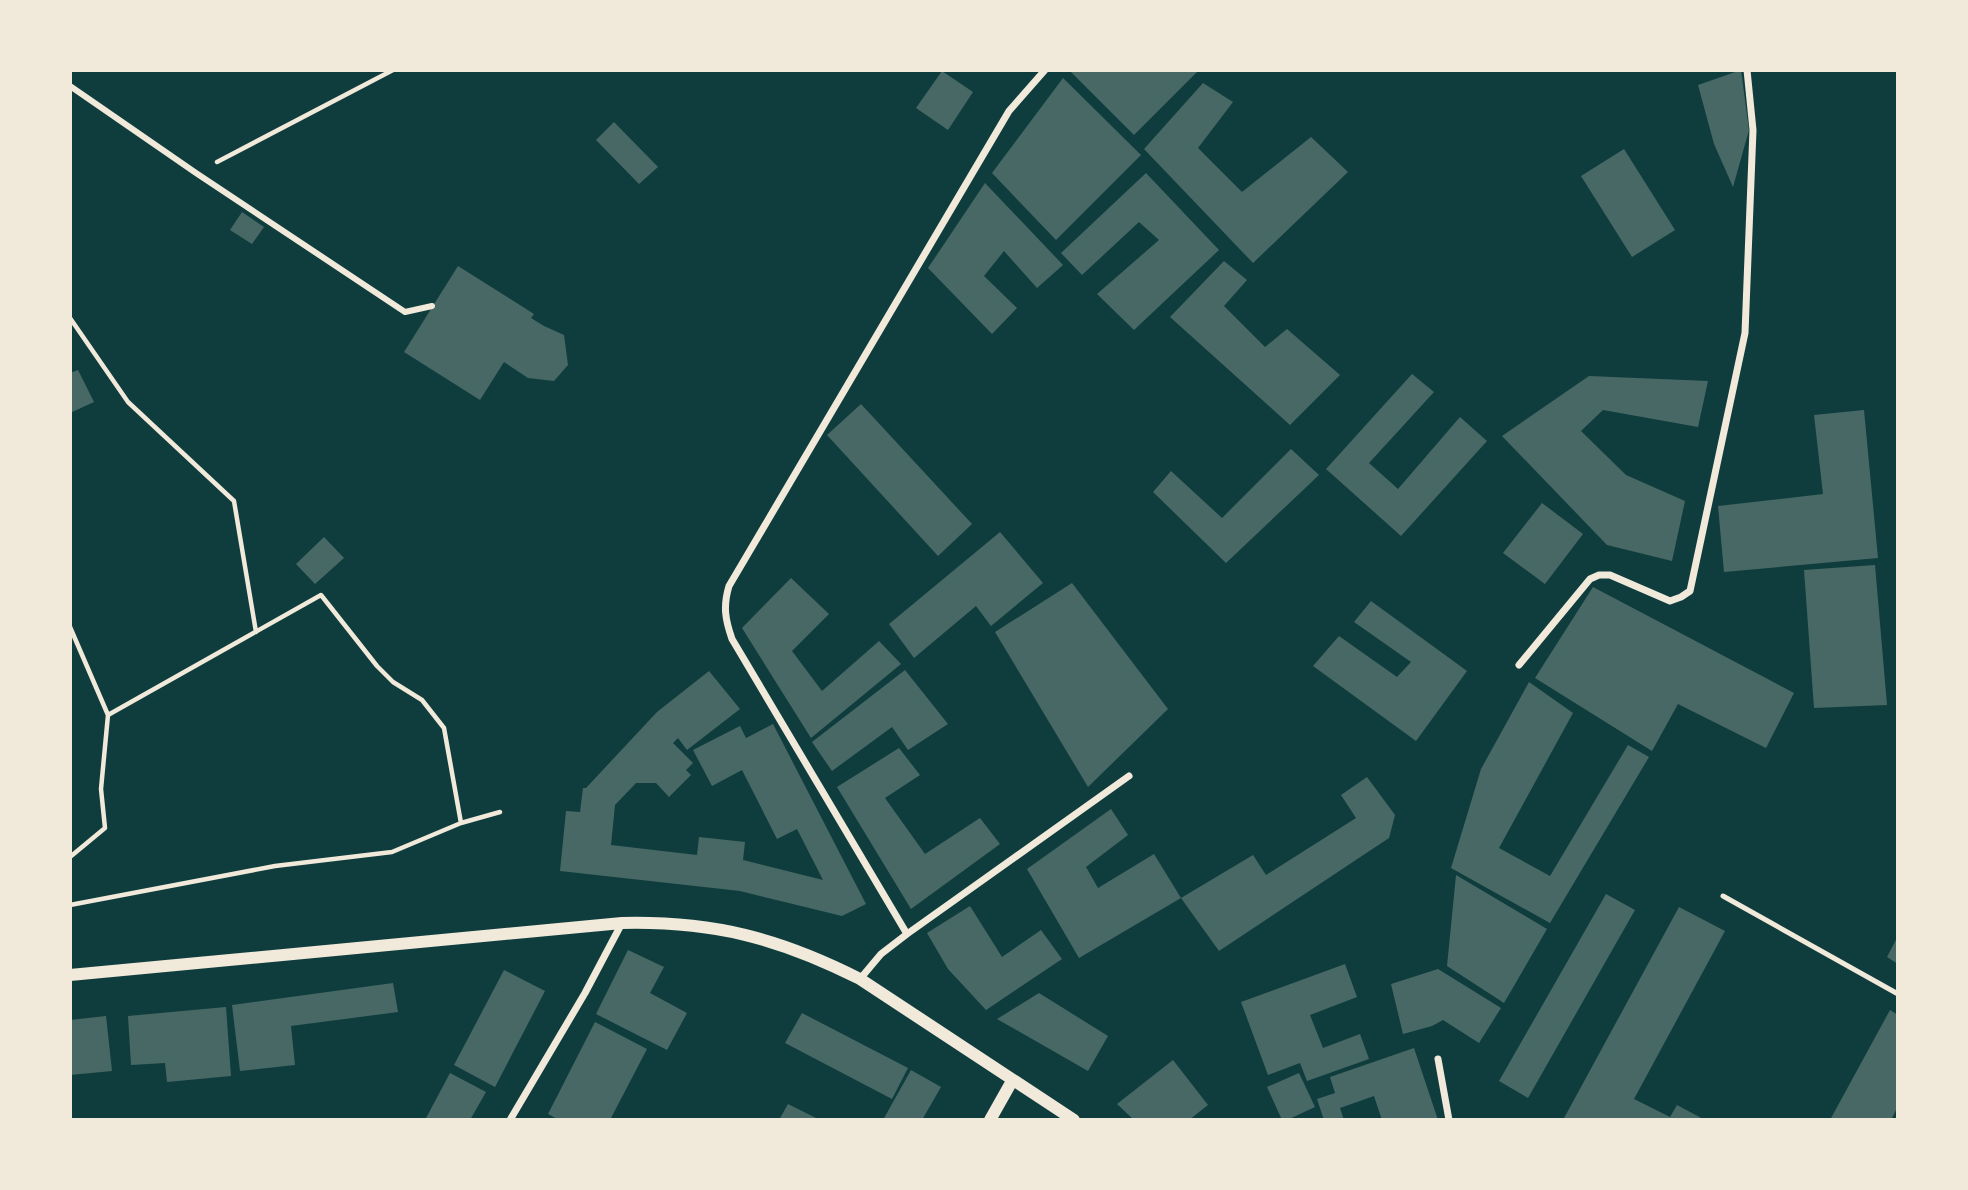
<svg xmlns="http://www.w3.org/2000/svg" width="1968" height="1190" viewBox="0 0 1968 1190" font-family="'Crimson Pro',serif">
<rect width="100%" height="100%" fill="#0f3d3e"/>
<path fill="#486865" d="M 1069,70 L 1199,70 L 1134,135 Z
M 1741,70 L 1749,130 L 1733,187 L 1714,144 L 1698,85 Z
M 942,71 L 973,92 L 948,130 L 916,108 Z
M 1063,78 L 1141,155 L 1056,240 L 992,173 Z
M 1203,83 L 1233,102 L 1198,148 L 1242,192 L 1311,137 L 1348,172 L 1253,263 L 1144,149 Z
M 614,122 L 658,167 L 639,184 L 596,140 Z
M 1624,149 L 1675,230 L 1632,257 L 1581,176 Z
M 1146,173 L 1219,250 L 1134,330 L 1097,294 L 1159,240 L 1139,222 L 1082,275 L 1061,253 Z
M 985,183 L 1063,265 L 1037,288 L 1004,251 L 984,276 L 1017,308 L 992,334 L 928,268 Z
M 242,212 L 264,227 L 252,244 L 230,230 Z
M 1224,261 L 1247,280 L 1224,306 L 1265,347 L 1287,329 L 1340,375 L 1290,425 L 1170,317 Z
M 458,266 L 534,314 L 531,318 L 544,326 L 564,335 L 568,365 L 554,381 L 528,378 L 504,362 L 480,400 L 404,352 Z
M 78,370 L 94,402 L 70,413 L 70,373 Z
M 1412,374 L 1434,392 L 1369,463 L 1398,489 L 1460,417 L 1487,441 L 1401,536 L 1326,469 Z
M 1589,376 L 1708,381 L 1698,427 L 1603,410 L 1581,431 L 1626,475 L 1685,501 L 1672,561 L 1607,545 L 1502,436 Z
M 861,404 L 972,524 L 938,556 L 827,435 Z
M 1864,410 L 1878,558 L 1724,572 L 1718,506 L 1823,494 L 1814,415 Z
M 1291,449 L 1319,475 L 1226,563 L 1153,492 L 1171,471 L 1222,518 Z
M 1542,503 L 1583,534 L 1545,584 L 1503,553 Z
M 1000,532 L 1043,583 L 991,626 L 976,606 L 914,658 L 889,624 Z
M 324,537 L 344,558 L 315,584 L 296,564 Z
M 1875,565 L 1887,705 L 1814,708 L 1804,570 Z
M 791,578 L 829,614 L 792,651 L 822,691 L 879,641 L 901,664 L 811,738 L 742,628 Z
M 1072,583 L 1168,709 L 1088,787 L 995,632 Z
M 1593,587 L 1794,693 L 1766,748 L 1678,704 L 1652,751 L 1535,678 Z
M 1371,601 L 1467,671 L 1416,741 L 1313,666 L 1339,636 L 1397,677 L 1411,662 L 1354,622 Z
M 905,670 L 948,724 L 908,750 L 892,727 L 832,771 L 812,742 Z
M 709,671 L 740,709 L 687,750 L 678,738 L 673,743 L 693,763 L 686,770 L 691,775 L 669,797 L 656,783 L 636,783 L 615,805 L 611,845 L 697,855 L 699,837 L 745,842 L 743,860 L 823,880 L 797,829 L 777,839 L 742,770 L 712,786 L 693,750 L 740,726 L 746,738 L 773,724 L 866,904 L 842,916 L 740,891 L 560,871 L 566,811 L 580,812 L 583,788 L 586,788 L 657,712 Z
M 1529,682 L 1573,713 L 1499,848 L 1550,876 L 1628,745 L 1649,757 L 1550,923 L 1451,868 L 1481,769 Z
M 899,748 L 920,775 L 885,798 L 925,854 L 980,818 L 1000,844 L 911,909 L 837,787 Z
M 1367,777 L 1395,815 L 1389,838 L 1219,951 L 1181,898 L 1253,855 L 1266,875 L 1356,818 L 1341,795 Z
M 1111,809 L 1128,835 L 1086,867 L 1098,888 L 1154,854 L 1181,898 L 1079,958 L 1027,869 Z
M 1456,875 L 1547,929 L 1504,1003 L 1447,966 Z
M 1606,894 L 1635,910 L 1528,1098 L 1499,1081 Z
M 970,906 L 1002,957 L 1041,930 L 1062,959 L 986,1010 L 948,969 L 927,933 Z
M 1679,907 L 1725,931 L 1634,1099 L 1670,1117 L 1677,1105 L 1705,1120 L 1563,1120 Z
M 1898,936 L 1898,964 L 1887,957 Z
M 628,950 L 664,967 L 650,993 L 687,1013 L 667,1050 L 596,1014 Z
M 1345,964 L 1357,997 L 1310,1015 L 1323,1048 L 1360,1034 L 1369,1059 L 1307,1081 L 1300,1063 L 1268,1075 L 1241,1002 Z
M 1438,969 L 1501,1008 L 1479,1043 L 1443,1020 L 1432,1026 L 1403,1034 L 1391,984 Z
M 504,970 L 545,991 L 495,1087 L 454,1065 Z
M 393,983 L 398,1012 L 291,1026 L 295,1065 L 240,1071 L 232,1005 Z
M 1039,993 L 1108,1036 L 1088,1071 L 997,1019 Z
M 226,1007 L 231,1076 L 167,1082 L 165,1063 L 131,1065 L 128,1016 Z
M 1890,1010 L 1898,1015 L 1898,1106 L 1891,1120 L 1830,1120 Z
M 802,1013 L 908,1068 L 892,1099 L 785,1043 Z
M 106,1016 L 112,1071 L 70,1075 L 70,1020 Z
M 595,1022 L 647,1049 L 610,1120 L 559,1120 L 548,1114 Z
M 1414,1048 L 1438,1120 L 1382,1120 L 1374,1096 L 1340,1108 L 1344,1120 L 1324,1120 L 1317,1099 L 1335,1093 L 1330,1077 Z
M 1173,1060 L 1208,1105 L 1189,1120 L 1134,1120 L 1117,1104 Z
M 911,1070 L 941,1087 L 922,1120 L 883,1120 Z
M 450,1073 L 486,1092 L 470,1120 L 425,1120 Z
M 1299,1073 L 1315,1107 L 1287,1120 L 1282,1120 L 1267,1087 Z
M 788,1104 L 820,1120 L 779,1120 Z"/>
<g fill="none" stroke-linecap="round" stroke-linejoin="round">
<path stroke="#f1e9da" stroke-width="4.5" d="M 217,162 L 393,70
M 70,318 L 128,402 L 234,501 L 256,632
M 70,627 L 108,715 L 101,789 L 105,828 L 70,857
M 108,715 L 321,595 L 377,666 L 393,682 L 422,700 L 444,728 L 461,823 L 500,812
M 70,905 L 275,866 L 392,852 L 461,823"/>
<path stroke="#f1e9da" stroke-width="5" d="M 1723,896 L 1898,994"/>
<path stroke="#f1e9da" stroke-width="6" d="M 70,86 L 196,173 L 405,312 L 432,306"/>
<path stroke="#f1e9da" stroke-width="7" d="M 1519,665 L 1590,579 L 1599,575 L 1610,575 L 1670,601 L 1681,597 L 1690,591 L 1745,333 L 1753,130 L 1747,70
M 907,934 L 1129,776
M 860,979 L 881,954 L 907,934 L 732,639 C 725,619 723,606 729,586 L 1009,111 L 1045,70
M 1438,1059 L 1449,1120
M 510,1120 L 585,993 L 622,923"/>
<path stroke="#f1e9da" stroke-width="12" d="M 70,975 L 622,923 C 713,921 779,938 860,979 L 1074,1120
M 990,1120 L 1012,1081"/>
</g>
<rect width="1968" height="1190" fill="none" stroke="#f1e9da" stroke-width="144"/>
</svg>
